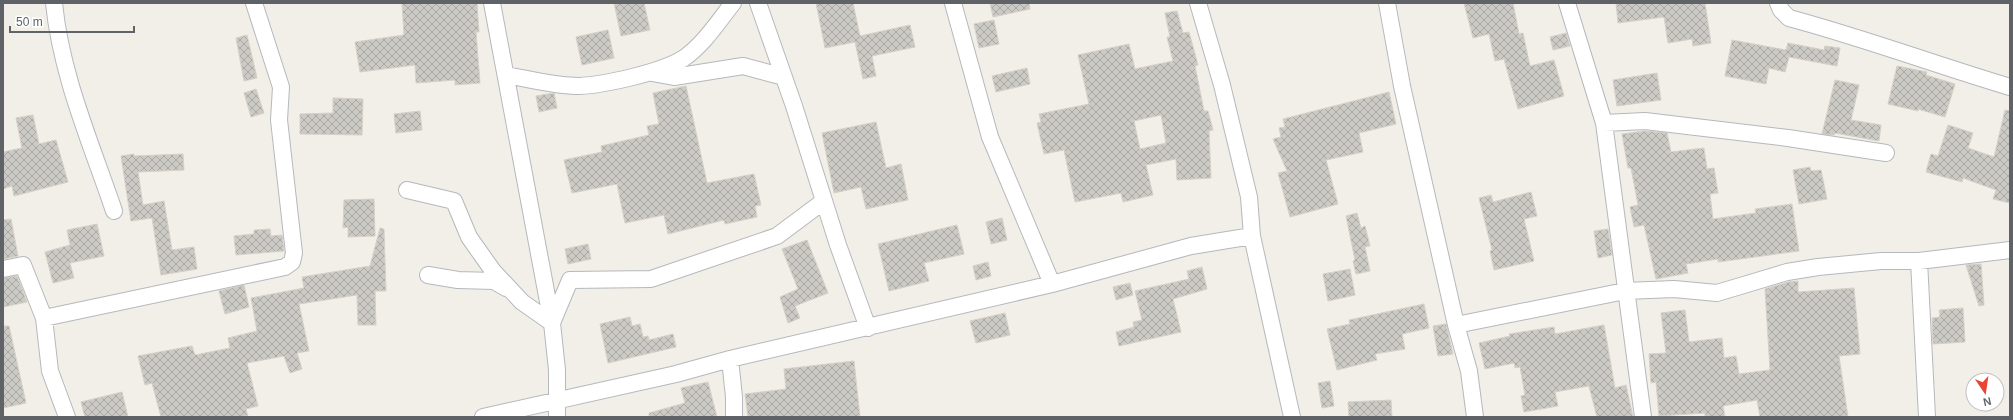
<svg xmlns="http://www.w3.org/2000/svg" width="2013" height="420" viewBox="0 0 2013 420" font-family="Helvetica,sans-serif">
<defs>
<pattern id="building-cross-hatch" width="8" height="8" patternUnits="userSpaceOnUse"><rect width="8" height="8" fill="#cccac5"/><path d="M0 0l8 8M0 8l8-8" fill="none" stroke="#a9a8a4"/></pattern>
</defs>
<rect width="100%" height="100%" fill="#f1efe8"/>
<path fill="url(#building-cross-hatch)" stroke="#d6d1c6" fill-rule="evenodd" d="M 402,3 L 477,3 L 479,32 L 476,32 L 480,83 L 455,85 L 455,80 L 416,83 L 415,65 L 360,72 L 355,42 L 404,35 Z
M 614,3 L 644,3 L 650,30 L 621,36 Z
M 816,3 L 853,3 L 860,36 L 910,25 L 915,47 L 872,56 L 876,76 L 863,79 L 855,42 L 825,48 Z
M 990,3 L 1029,3 L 1030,9 L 993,17 Z
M 1464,3 L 1513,3 L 1519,34 L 1523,33 L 1530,66 L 1554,60 L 1564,96 L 1518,109 L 1504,59 L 1495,61 L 1489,34 L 1473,38 Z
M 1616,3 L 1705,3 L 1711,43 L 1693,46 L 1692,39 L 1668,43 L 1664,17 L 1618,23 Z
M 1177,11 L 1183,33 L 1189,32 L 1198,65 L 1195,66 L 1204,111 L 1208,111 L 1213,130 L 1209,131 L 1211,178 L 1177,180 L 1176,159 L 1146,165 L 1153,195 L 1123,202 L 1121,193 L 1075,202 L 1064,150 L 1044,154 L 1037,123 L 1041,122 L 1039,114 L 1089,104 L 1078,55 L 1129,44 L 1135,69 L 1173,61 L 1167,37 L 1170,37 L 1165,13 ZM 1161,115 L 1166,143 L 1140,149 L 1134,121 Z
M 994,20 L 999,44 L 979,48 L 974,24 Z
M 608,30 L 614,58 L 582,65 L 576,37 Z
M 1566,33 L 1570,46 L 1553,50 L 1550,37 Z
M 247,35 L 257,78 L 244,81 L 236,38 Z
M 1732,40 L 1786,50 L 1788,43 L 1824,50 L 1825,46 L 1840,48 L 1837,66 L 1789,57 L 1785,72 L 1769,68 L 1766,84 L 1725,76 Z
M 1897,66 L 1927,72 L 1926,75 L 1955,84 L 1945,117 L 1918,109 L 1918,111 L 1888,104 Z
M 1027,68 L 1030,84 L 996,92 L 992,76 Z
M 1657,73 L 1661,100 L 1617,106 L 1613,80 Z
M 1835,80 L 1859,85 L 1851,120 L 1881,125 L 1879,141 L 1835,133 L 1834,135 L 1822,134 Z
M 686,86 L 707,183 L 754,174 L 761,205 L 755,206 L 757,217 L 725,224 L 724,220 L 668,234 L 664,215 L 625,223 L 617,184 L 572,193 L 564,160 L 602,152 L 601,146 L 649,135 L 647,126 L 659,124 L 653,93 Z
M 256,89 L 264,113 L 251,117 L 244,93 Z
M 1389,92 L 1396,124 L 1359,133 L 1363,152 L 1326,160 L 1338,204 L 1290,217 L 1278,173 L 1287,171 L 1273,139 L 1281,137 L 1279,128 L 1285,127 L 1283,119 Z
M 554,93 L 557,108 L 539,112 L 536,96 Z
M 333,98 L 363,99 L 362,135 L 300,134 L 300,114 L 333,113 Z
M 2005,110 L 2010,111 L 2010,203 L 1993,199 L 1996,190 L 1963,178 L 1962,182 L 1926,172 L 1931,154 L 1938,156 L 1948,125 L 1973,133 L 1968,148 L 1994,157 Z
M 420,111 L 422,130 L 396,133 L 394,114 Z
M 33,115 L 39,144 L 56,140 L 68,182 L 14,196 L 12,186 L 3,189 L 3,152 L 22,148 L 16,118 Z
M 876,122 L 886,168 L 901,164 L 908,200 L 866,209 L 861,187 L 834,193 L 822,133 Z
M 1645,131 L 1667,133 L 1671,152 L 1704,148 L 1707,169 L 1714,168 L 1718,193 L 1710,194 L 1713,219 L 1756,213 L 1755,209 L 1792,204 L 1799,251 L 1718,262 L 1718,259 L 1686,264 L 1688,273 L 1656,279 L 1644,225 L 1634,227 L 1630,207 L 1638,205 L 1631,168 L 1628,168 L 1622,134 Z
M 134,154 L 134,156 L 183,154 L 184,170 L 138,172 L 143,205 L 164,201 L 172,250 L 194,247 L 197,269 L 161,275 L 152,218 L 131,221 L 121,156 Z
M 1810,167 L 1811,171 L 1821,170 L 1827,199 L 1799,204 L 1793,170 Z
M 1531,192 L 1537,216 L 1524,219 L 1534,261 L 1494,270 L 1490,251 L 1492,250 L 1479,198 L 1491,195 L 1493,202 Z
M 374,199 L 375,236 L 348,237 L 348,227 L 343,228 L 344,200 Z
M 1357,213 L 1361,228 L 1365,226 L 1370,246 L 1365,247 L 1370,271 L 1356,274 L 1353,261 L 1355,260 L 1346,216 Z
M 1002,218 L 1007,240 L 991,244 L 986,222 Z
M 11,219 L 18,256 L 4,259 L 3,220 Z
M 97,224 L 104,256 L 70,263 L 74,278 L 53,283 L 45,252 L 70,245 L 67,230 Z
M 957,225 L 964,254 L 924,263 L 929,281 L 889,291 L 878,244 Z
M 380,228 L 384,229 L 386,291 L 375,291 L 376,325 L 358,325 L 357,295 L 299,304 L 309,351 L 297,353 L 302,369 L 290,373 L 284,356 L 247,363 L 258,406 L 246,409 L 248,417 L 161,417 L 152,383 L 145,385 L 138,356 L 192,346 L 195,355 L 230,348 L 228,338 L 257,331 L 251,298 L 304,288 L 302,277 L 370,266 Z
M 270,229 L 271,236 L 282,235 L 284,251 L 236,255 L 234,236 L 254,234 L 254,230 Z
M 1608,229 L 1612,255 L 1598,258 L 1594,231 Z
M 807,240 L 828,293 L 795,306 L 800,318 L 788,323 L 780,297 L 798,289 L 782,249 Z
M 588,244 L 591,259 L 568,264 L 565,249 Z
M 988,262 L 991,276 L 976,280 L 973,266 Z
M 1981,264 L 1984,305 L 1979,306 L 1966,265 Z
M 1202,267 L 1207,289 L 1173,299 L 1181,332 L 1119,346 L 1116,332 L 1134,327 L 1133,322 L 1142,320 L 1135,291 L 1189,279 L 1187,271 Z
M 1350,269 L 1355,295 L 1328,301 L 1323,274 Z
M 17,276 L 27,302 L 3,307 L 3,278 Z
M 1798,281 L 1798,292 L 1854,288 L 1860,354 L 1839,356 L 1848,417 L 1760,417 L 1757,400 L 1723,406 L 1725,417 L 1705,417 L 1705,413 L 1659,416 L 1656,382 L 1651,383 L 1649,354 L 1666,353 L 1661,313 L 1685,310 L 1689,342 L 1722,338 L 1724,358 L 1736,356 L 1739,374 L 1770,370 L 1765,289 L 1788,282 Z
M 1130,283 L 1133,295 L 1116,300 L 1113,287 Z
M 244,285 L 249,307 L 225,314 L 219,291 Z
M 1424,304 L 1429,328 L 1402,334 L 1405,349 L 1375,354 L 1377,360 L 1337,370 L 1327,329 L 1350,324 L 1349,320 Z
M 1963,308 L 1965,342 L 1933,344 L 1932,318 L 1940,317 L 1939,310 Z
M 1005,313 L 1010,335 L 976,343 L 970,321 Z
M 630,317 L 632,326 L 640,324 L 643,337 L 648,336 L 649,340 L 673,334 L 676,347 L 608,363 L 600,324 Z
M 1446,324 L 1453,354 L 1438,356 L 1433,326 Z
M 1604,325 L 1615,388 L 1626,385 L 1633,417 L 1597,417 L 1589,386 L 1555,392 L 1558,406 L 1524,412 L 1521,396 L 1525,395 L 1520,367 L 1515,368 L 1514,363 L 1485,369 L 1479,343 L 1510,336 L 1509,334 L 1554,327 L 1555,334 Z
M 3,326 L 9,326 L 26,403 L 3,408 Z
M 854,361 L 860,417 L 748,417 L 745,394 L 786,389 L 784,369 Z
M 1330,381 L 1334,406 L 1322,408 L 1318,383 Z
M 708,382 L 717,417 L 649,417 L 649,413 L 685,403 L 681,388 Z
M 122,392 L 128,417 L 85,417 L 81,402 Z
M 1391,400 L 1392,417 L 1349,417 L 1348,402 Z"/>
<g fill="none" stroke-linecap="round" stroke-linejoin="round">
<g stroke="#b5b8bc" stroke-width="18">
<path id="street" d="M 54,3 C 61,75 91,143 114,211
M 492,3 L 552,323 L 557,370 L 557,417
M 758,3 L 794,106 L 838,245 L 868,328
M 953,3 L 990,137 L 1052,284
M 1198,3 L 1222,85 L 1249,197 L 1252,236 L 1292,417
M 1387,3 L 1402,86 L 1456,325 L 1469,371 L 1475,417
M 1567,3 L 1604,123 L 1643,417
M 1778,3 L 1781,10 L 1789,18 C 1864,38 1936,65 2010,87
M 652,73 L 674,77 L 743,66 L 784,77
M 506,75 C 529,79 555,86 579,86 C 604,85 663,72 684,58 C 704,44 718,22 733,3
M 1604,123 L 1645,121 L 1788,138 L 1886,153
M 407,190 L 454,201 L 469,237 L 493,271 L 522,302 L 552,323 L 570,280 L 651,279 L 777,236 L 824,201
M 1919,261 L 1927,417
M 3,269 L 23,265 L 44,318
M 428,275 L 458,280 L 494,281 L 506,288
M 1456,325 L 1625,291 L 1674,289 L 1717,293 L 1787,272 L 1818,267 L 1881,261 L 1919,261 L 2010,250
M 730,359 L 734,397 L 734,417
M 67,417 L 50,371 L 44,318 L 285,267 L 292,262 L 294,253 L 279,120 L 281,87 L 254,3
M 483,417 L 676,374 L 730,359 L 1052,284 L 1191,246 L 1252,236"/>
</g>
<use href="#street" stroke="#fff" stroke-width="16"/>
</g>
<rect width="2013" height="420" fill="none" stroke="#5f6368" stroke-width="8"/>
<g transform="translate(1985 392) rotate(167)"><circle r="19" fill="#ffffff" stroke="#bfc1c3"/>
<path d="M0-3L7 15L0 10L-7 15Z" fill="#ea4335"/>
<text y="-6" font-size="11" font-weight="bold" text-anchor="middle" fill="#5f6368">N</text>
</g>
<path d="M10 26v6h124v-6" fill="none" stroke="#5f6368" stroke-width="2"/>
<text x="16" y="26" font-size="12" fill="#5f6368" stroke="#ffffff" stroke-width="3" paint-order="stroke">50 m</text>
</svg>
